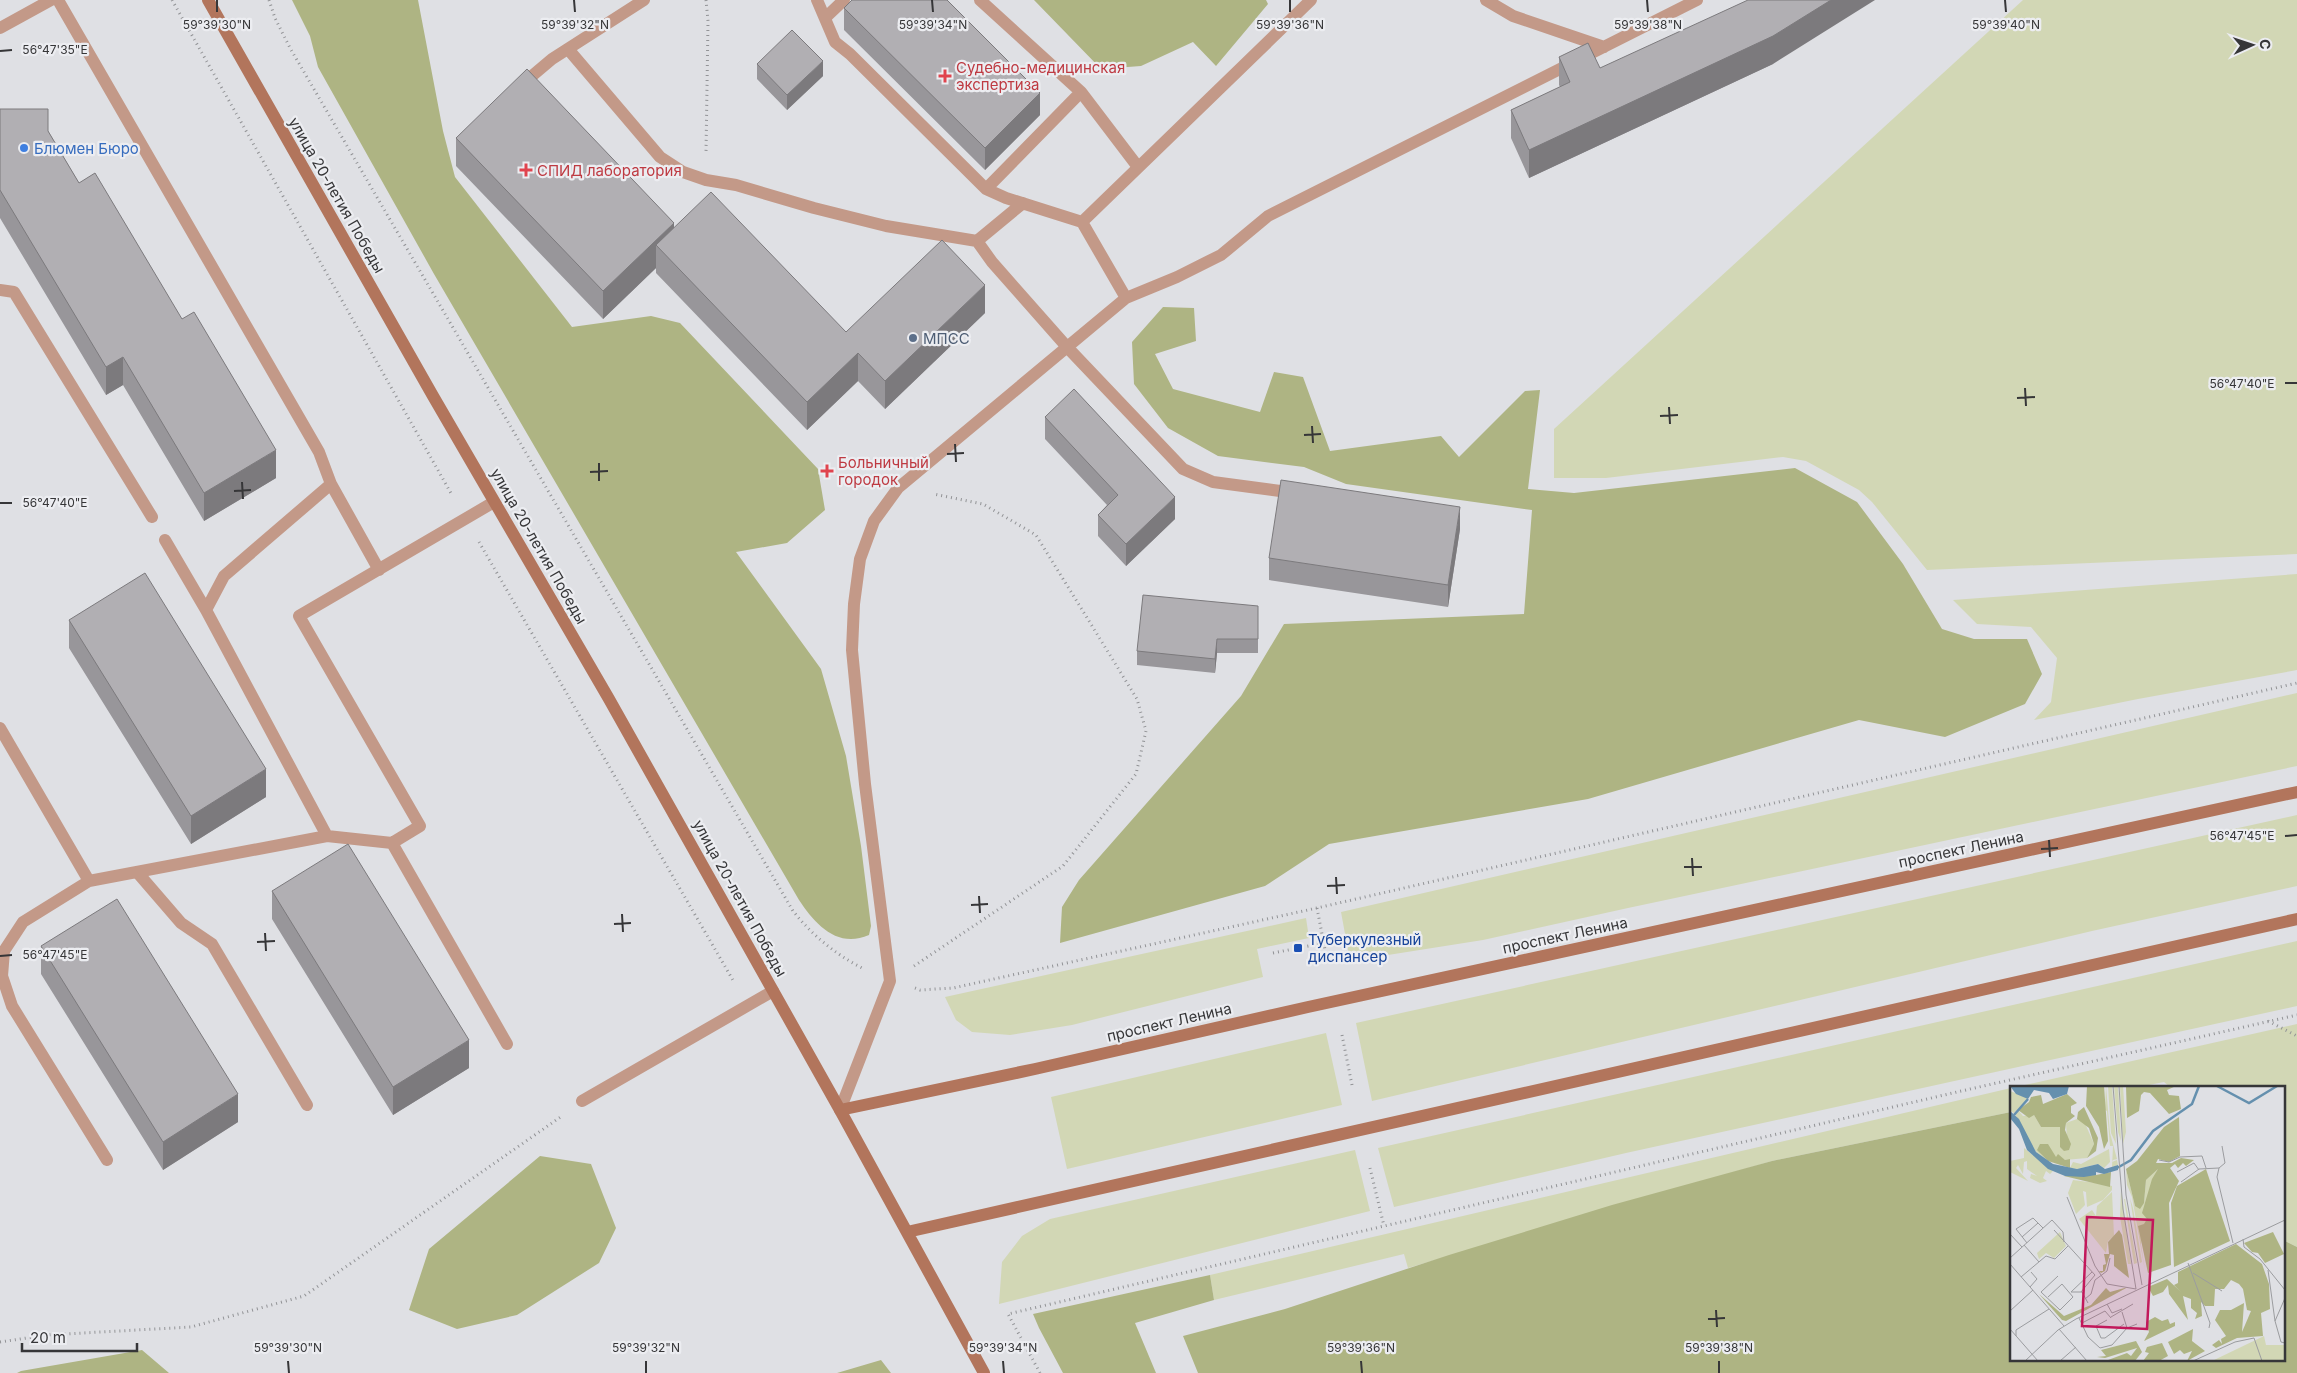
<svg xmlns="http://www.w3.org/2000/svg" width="2297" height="1373" viewBox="0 0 2297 1373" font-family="Inter,sans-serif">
<rect width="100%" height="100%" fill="#dfe0e4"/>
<path fill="#d2d7b5" d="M 2023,0 L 2297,0 L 2297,554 L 1927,570 L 1872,502 L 1859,490 L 1806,461 L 1783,457 L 1606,478 L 1554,478 L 1554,429 Z
M 2297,574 L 2297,670 L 2138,699 L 2034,720 L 2051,702 L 2057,658 L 2031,627 L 1977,624 L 1953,600 Z
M 2297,693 L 2297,766 L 1628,908 L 1483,940 L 1350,961 L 1341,912 Z
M 2297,815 L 2297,886 L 2092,931 L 1372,1101 L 1356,1023 Z
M 1306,918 L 1309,938 L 1257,949 L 1263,977 L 1072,1025 L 1010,1035 L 972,1032 L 956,1020 L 945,997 Z
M 2297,941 L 2297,1006 L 1626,1153 L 1394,1207 L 1378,1148 Z
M 2297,1024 L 2297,1247 L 2283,1240 L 2283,1087 L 2170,1087 L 2164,1082 L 2139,1087 L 2016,1087 Z
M 1326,1033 L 1342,1105 L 1067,1169 L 1051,1097 Z
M 2011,1088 L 2011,1112 L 1772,1161 L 1408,1268 L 1404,1254 L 1214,1300 L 1210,1275 Z
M 1355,1150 L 1370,1211 L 999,1304 L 1002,1262 L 1022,1236 L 1050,1219 Z"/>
<path fill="#aeb483" d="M 292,0 L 418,0 L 443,131 L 455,177 L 572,327 L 651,316 L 680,323 L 818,469 L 825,510 L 787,543 L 736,552 L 821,669 L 846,756 L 861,846 L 871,926 L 869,935 C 837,949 815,924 799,900 L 434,274 L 318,67 L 310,36 Z
M 1034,0 L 1266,0 L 1268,4 L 1216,66 L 1193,42 L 1141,66 L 1101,69 Z
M 1163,307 L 1194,308 L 1196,341 L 1155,354 L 1173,389 L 1260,412 L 1274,372 L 1303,377 L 1330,451 L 1441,436 L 1459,457 L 1525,391 L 1540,390 L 1528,489 L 1574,493 L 1795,468 L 1857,502 L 1903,564 L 1942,629 L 1974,639 L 2027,639 L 2042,674 L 2025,704 L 1945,737 L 1859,720 L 1588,799 L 1329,844 L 1265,886 L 1060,943 L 1062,907 L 1079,880 L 1241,696 L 1284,624 L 1524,614 L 1532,510 L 1346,484 L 1304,467 L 1218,456 L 1168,428 L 1134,384 L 1132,342 Z
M 2011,1112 L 2011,1359 L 2283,1359 L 2283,1240 L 2297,1247 L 2297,1373 L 1198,1373 L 1183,1336 L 1285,1309 L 1449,1255 L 1612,1205 L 1772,1161 Z
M 540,1156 L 591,1164 L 616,1228 L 599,1263 L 517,1315 L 457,1329 L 409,1310 L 429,1249 Z
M 1210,1275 L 1214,1300 L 1135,1323 L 1156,1373 L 1063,1373 L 1039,1328 L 1033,1314 Z
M 142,1350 L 169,1373 L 17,1373 L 21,1371 Z
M 881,1360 L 891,1373 L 837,1373 Z"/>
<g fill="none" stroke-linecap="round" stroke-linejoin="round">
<path stroke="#929396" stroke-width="3" stroke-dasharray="1 4" stroke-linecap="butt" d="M 172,0 L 452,495
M 269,0 L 275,18 L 290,48 L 793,911 C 812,935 835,954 862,968
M 706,0 L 708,21 L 706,152
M 479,542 L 734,982
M 1317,908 L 1326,955
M 1273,953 L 1324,943
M 914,966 L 1063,866 L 1136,774 L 1146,731 L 1137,699 L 1036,535 L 983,504 L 934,494
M 915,988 L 920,990 L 953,988 L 1317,908 L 2297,683
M 2268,1021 L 2297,1036
M 1342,1035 L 1352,1085
M 1370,1168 L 1384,1226
M 0,1342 L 47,1335 L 191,1327 L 304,1296 L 562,1116
M 1040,1373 L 1008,1314 L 1957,1092 L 2297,1015"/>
<path stroke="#c39988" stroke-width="12" d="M 58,0 L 319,452 L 331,484 L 224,576 L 206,610
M 817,0 L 835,42 L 850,54 L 986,189 L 1006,198 L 1082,222 L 1126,298
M 980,0 L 1081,92 L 1138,167
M 1486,0 L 1513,16 L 1604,47
M 825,18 L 844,0
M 0,28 L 51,0
M 568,49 L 660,157 L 683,172 L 706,180 L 736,185 L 814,208 L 886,226 L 977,241 L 992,262 L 1067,347 L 1183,469 L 1213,482 L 1295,493
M 520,86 L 552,59 L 644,0
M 986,189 L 1081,92
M 1082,222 L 1311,0
M 977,241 L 1023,203
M 0,290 L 14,292 L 152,517
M 331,484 L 379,570
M 165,540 L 206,610 L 327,836 L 392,843 L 507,1044
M 0,728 L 89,881
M 392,843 L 420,826 L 299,616 L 494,502
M 137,872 L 181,923 L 212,944 L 307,1105
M 582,1101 L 773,991
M 840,1110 L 890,981 L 865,784 L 852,650 L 854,604 L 860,559 L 874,521 L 898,488 L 1126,298 L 1177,277 L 1221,255 L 1268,216 L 1697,0
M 107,1160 L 12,1006 L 2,976 L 4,951 L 23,922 L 89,881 L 327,836"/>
<path stroke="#b2755c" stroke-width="12" d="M 208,0 L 433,396 L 609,699 L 840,1110 L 984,1373
M 840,1110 L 1035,1069 L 1308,1007 L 2297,792
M 907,1232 L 2297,919"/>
</g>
<path fill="#98969a" d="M 844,8 L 1040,115 L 985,170 L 844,30 Z
M 1559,57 L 1600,68 L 1773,64 L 1529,178 L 1511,138 L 1511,110 L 1560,87 L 1559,85 Z
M 757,64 L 823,76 L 787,110 L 757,79 Z
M 0,109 L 48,131 L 79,183 L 276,478 L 204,521 L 123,385 L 106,395 L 0,218 Z
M 456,138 L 674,229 L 846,332 L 985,313 L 885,409 L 858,381 L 807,430 L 656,273 L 656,268 L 603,319 L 456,166 Z
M 1045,417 L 1175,519 L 1126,566 L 1098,536 L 1098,515 L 1107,505 L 1045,439 Z
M 1460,529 L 1448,607 L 1269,580 L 1269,558 Z
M 1258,606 L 1258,653 L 1217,653 L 1215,673 L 1137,665 L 1137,651 Z
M 69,620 L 266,797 L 191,844 L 69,648 Z
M 272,891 L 469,1068 L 393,1115 L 272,919 Z
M 41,946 L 238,1122 L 163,1170 L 41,974 Z"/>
<path fill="#7c7a7d" d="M 1831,0 L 1875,0 L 1773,64 L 1529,178 L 1529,150 Z
M 823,61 L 823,76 L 787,110 L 787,95 Z
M 1040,93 L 1040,115 L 985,170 L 985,148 Z
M 674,223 L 674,251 L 656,245 L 656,268 L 603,319 L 603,291 Z
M 985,285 L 985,313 L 885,409 L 885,381 Z
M 858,353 L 858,381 L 807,430 L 807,402 Z
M 123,357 L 123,385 L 106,395 L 106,367 Z
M 276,450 L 276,478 L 204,521 L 204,493 Z
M 1175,497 L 1175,519 L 1126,566 L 1126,544 Z
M 1460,507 L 1460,529 L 1448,607 L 1448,585 Z
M 1217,639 L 1217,653 L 1215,673 L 1215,659 Z
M 266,769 L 266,797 L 191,844 L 191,816 Z
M 469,1040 L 469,1068 L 393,1115 L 393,1087 Z
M 238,1094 L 238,1122 L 163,1170 L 163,1142 Z"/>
<path fill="#b1afb3" stroke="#7c7a7d" d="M 852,0 L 947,0 L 1040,93 L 985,148 L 844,8 Z
M 1748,0 L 1831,0 L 1773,36 L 1529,150 L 1511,110 L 1570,82 L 1559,57 L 1588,43 L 1600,68 Z
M 792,30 L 823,61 L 787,95 L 757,64 Z
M 527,69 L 674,223 L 603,291 L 456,138 Z
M 0,109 L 48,109 L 48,131 L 79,183 L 95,173 L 182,319 L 194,312 L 276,450 L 204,493 L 123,357 L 106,367 L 0,190 Z
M 711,192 L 846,332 L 942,240 L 985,285 L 885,381 L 858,353 L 807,402 L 656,245 Z
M 1074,389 L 1175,497 L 1126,544 L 1098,515 L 1118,495 L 1045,417 Z
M 1281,480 L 1460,507 L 1448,585 L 1269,558 Z
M 145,573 L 266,769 L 191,816 L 69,620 Z
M 1143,595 L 1258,606 L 1258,639 L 1217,639 L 1215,659 L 1137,651 Z
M 348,844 L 469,1040 L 393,1087 L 272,891 Z
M 117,899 L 238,1094 L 163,1142 L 41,946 Z"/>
<path fill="none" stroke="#363638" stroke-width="2" d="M 217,0 L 217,12M 574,0 L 575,12M 932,0 L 933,12M 1290,0 L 1290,12M 1647,0 L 1648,12M 2005,0 L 2006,12M 0,51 L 12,50M 2285,383 L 2297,383M 2025,388 L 2026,406M 2017,398 L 2035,397M 1669,407 L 1670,424M 1660,416 L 1678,415M 1312,426 L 1313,443M 1304,435 L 1321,434M 955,444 L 956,462M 947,454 L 964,453M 599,463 L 599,481M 590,472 L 608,471M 242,482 L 243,499M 234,491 L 251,490M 0,503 L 12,503M 2285,836 L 2297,835M 2049,840 L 2050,857M 2041,849 L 2058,848M 1692,858 L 1693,876M 1684,867 L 1702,867M 1336,877 L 1337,894M 1327,886 L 1345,885M 979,896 L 980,913M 971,905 L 988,904M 622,914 L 623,932M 614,924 L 631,923M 265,933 L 266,951M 257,942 L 275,941M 0,956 L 12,955M 1716,1310 L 1717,1327M 1708,1319 L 1725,1318M 288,1361 L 289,1373M 646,1361 L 646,1373M 1003,1361 L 1004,1373M 1361,1361 L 1362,1373M 1719,1361 L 1719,1373"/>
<g fill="#e0444e" stroke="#ecedf1" stroke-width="2">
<path d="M942.5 68.5h5v5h5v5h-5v5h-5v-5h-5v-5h5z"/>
<path d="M523.5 162.5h5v5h5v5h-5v5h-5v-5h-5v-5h5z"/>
<path d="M824.5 463.5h5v5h5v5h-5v5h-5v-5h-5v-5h5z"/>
</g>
<circle fill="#3f7fe0" stroke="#ecedf1" stroke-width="2" cx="24" cy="148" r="5"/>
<circle fill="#5c6f8a" stroke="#ecedf1" stroke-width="2" cx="913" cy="338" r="5"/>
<rect fill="#1a4fb4" stroke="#ecedf1" stroke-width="2" x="1293" y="943" width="10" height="10" rx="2.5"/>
<g text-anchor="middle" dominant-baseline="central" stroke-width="4.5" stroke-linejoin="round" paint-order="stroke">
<g font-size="15" fill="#be3a42" stroke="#ecedf1" text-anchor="start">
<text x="956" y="67">Судебно-медицинская<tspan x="956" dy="17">экспертиза</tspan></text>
<text x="537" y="170">СПИД лаборатория</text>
<text x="838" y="462">Больничный<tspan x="838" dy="17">городок</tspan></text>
</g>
<g font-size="15" fill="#366cbe" stroke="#ecedf1" text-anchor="start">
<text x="34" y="148">Блюмен Бюро</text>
</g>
<g font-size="15" fill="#363638" stroke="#ecedf1">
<text transform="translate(337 195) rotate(60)">улица 20-летия Победы</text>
<text transform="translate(539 546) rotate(60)">улица 20-летия Победы</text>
<text transform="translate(1961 849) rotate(-12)">проспект Ленина</text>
<text transform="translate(740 898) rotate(61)">улица 20-летия Победы</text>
<text transform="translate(1565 935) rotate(-12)">проспект Ленина</text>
<text transform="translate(1169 1022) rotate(-13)">проспект Ленина</text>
</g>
<g font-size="15" fill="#4e5e75" stroke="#ecedf1" text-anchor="start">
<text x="923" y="338">МПСС</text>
</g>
<g font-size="15" fill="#164399" stroke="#ecedf1" text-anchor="start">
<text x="1308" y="939">Туберкулезный<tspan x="1308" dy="17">диспансер</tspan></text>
</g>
</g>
<g transform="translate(2010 1086)">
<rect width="275" height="275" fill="#dfe0e4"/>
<path d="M 96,0 L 100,47 L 107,73 L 103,74 L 102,76 L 107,74 L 108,79 L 102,81 L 103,60 L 100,60 L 97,25 L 95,24 ZM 98,0 L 102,0 L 106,58 L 101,47 ZM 104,0 L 108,0 L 111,55 L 108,46 ZM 110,0 L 113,0 L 116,46 L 113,58 ZM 0,5 L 18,12 L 4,27 L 0,25 ZM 8,24 L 13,30 L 24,29 L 31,41 L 50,41 L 50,61 L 57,53 L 56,37 L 67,33 L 74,35 L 84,58 L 77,72 L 55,74 L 30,67 L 38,75 L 26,66 L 22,60 L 5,28 ZM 14,62 L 43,85 L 40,88 L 36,85 L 33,92 L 37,95 L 30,97 L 20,92 L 21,88 L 27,90 L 17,83 L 17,75 L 14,76 L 13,88 L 8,79 L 6,82 L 18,95 L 0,86 L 0,75 L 14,72 ZM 99,63 L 100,76 L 94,82 L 88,78 L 67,83 L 50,80 L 60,82 L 63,76 L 71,78 ZM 149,82 L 135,119 L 137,133 L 131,158 L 135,185 L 122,111 L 117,99 L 116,83 L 125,120 L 134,117 L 136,94 ZM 63,94 L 94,98 L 102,100 L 102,104 L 93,114 L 77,121 L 76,106 L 73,105 L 75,119 L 66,128 L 58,107 ZM 111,103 L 121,178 L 118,178 L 110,131 ZM 102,106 L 104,150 L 98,155 L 96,167 L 69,133 L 82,124 L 86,130 L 87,120 ZM 120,112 L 123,122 L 132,176 L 130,177 ZM 114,113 L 115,113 L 127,177 L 124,178 ZM 50,146 L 56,160 L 44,172 L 36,167 L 29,173 L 27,167 ZM 254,250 L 256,259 L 275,259 L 275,275 L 194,275 L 202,275 Z" fill="#d2d7b5"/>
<path d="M 77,0 L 94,0 L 98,55 L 94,63 L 89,41 L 76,20 ZM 116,0 L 166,0 L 157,4 L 159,9 L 169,10 L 171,23 L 159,28 L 140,7 L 134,6 L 131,9 L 129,25 L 117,32 ZM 57,8 L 67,17 L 61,20 L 61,27 L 65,30 L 56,37 L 55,44 L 61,58 L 59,64 L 54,65 L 50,61 L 50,41 L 31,41 L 24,29 L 19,32 L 8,24 L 19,16 L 21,11 L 31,9 L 33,18 ZM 74,21 L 88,52 L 86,65 L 77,72 L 84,58 L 79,42 L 67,33 L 68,26 ZM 169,31 L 170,70 L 159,76 L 148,73 L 146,77 L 162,77 L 171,72 L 184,74 L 176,80 L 173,77 L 168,82 L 165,78 L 160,82 L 169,95 L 159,117 L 161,179 L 138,187 L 128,140 L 134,138 L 137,133 L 132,127 L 142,93 L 148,83 L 136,94 L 134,117 L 130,123 L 125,120 L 116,83 L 127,75 L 154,41 ZM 30,58 L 38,58 L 46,71 L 48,68 L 55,74 L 60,73 L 60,82 L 38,75 L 27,64 ZM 196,83 L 220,155 L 164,181 L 161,117 L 167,100 ZM 101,86 L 100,101 L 54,90 L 86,89 ZM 109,144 L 112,149 L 119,192 L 104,180 L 104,169 L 100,168 L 95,185 L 91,187 L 89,185 L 93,185 L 93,179 L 96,178 L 94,168 L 99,168 L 98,156 ZM 263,146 L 274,168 L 255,177 L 248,167 L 242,166 L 234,157 ZM 226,158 L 252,178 L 259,198 L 260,223 L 251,227 L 253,250 L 227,252 L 206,262 L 202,259 L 209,254 L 212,258 L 211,253 L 216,250 L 205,234 L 210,224 L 221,224 L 234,217 L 232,246 L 241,225 L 237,224 L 233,203 L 229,198 L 221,194 L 214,203 L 205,203 L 204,220 L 195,220 L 191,216 L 192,230 L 185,233 L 187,227 L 181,222 L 181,213 L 173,210 L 178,234 L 159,208 L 158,199 L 153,206 L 143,210 L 138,201 L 157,193 L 171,206 L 164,199 L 168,197 L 168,186 ZM 118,201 L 56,235 L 52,234 L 29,208 L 54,230 L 81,219 L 96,202 L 100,206 ZM 145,231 L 152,235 L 158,233 L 160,238 L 165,236 L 165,240 L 134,255 L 139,246 L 136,236 ZM 183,243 L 182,255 L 195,265 L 177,275 L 182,265 L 174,268 L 170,264 L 164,268 L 158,256 ZM 126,255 L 132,266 L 125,275 L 98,274 L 117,267 L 121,270 L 127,262 L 95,272 L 87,271 L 96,270 L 91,264 ZM 152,257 L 158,270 L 149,275 L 133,275 L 139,267 L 135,266 L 137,261 Z" fill="#aeb483"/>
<path d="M 0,0 L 59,0 L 57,8 L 43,13 L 39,7 L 24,4 L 18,13 L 6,8 ZM 0,25 L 9,33 L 26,66 L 43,78 L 67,83 L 88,78 L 95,83 L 108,79 L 108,84 L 94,88 L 86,86 L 86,89 L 74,91 L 55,90 L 38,83 L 17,64 L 9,43 L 0,32 Z" fill="#6590ae"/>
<path fill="none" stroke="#6590ae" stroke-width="2.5" d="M 207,0 L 239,17 L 267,0M 4,29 L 18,13M 107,82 L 121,74 L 143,45 L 182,18 L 189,0"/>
<path fill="none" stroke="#9b9c9f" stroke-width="1" d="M 103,0 L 113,123 L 126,203M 109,0 L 116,109 L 132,199M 149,74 L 159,76 L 170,71 L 192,70 L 196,82M 209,82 L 215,77 L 212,60M 167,86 L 184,77 L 189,84M 171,96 L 189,83 L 209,82 L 207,91 L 223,157M 57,111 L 85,180 L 97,198 L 126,203M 44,144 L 85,189M 0,148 L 12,161M 12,151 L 28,137M 233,153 L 234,161 L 250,173 L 275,204M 17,157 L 6,143 L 23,132 L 33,142M 14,159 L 29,176M 0,172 L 42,134 L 53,146 L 54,156M 178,177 L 200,237 L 199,242M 0,178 L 54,240M 258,184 L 265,235M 183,187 L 212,205M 11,191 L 36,170 L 45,173 L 58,160M 20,201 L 27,193 L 21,186M 31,206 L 50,224 L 63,211 L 52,198 L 38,211M 31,206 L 48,190M 61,206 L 82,186M 61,206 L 72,206 L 78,217M 71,206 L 85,189M 275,212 L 265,235 L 271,256 L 275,257M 75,213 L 81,208 L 85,194 L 97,185 L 100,172M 97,218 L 102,227 L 112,223M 0,225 L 23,204M 112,226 L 117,242 L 127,238M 101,231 L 123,218M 69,232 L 78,251 L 90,262 L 102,259 L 117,242M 97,234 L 86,240 L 91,252 L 95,252 L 114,238M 72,237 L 95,225 L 101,232M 0,243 L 28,275M 49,243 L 77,275M 6,250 L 6,244 L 39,223M 15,275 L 48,244 L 66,233 L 275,134M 50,275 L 66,261M 183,275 L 225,256 L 244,252 L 252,275"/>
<path fill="#c2185b" fill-opacity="0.15" stroke="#c2185b" stroke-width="2.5" d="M 77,131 L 143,134 L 137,243 L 72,240 Z"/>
<rect width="275" height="275" fill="none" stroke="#363638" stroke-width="2.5"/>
</g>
<g font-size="12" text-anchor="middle" fill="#363638" stroke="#ecedf1" stroke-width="4.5" stroke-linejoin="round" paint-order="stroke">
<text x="217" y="29">59°39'30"N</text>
<text x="575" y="29">59°39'32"N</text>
<text x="933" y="29">59°39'34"N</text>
<text x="1290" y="29">59°39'36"N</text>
<text x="1648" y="29">59°39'38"N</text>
<text x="2006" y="29">59°39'40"N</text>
<text x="55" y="54">56°47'35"E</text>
<text x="2242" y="388">56°47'40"E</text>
<text x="55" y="507">56°47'40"E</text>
<text x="2242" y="840">56°47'45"E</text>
<text x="55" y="959">56°47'45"E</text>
<text x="288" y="1352">59°39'30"N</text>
<text x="646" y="1352">59°39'32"N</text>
<text x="1003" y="1352">59°39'34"N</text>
<text x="1361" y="1352">59°39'36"N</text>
<text x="1719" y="1352">59°39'38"N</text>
</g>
<g transform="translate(2252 45) rotate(87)" stroke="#ecedf1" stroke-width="4" paint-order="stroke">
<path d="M0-4L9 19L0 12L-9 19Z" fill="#363638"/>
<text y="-8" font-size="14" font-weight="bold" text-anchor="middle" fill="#363638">С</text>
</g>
<path d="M22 1343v8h115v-8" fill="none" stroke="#363638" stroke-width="2.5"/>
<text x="30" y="1343" font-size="15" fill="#363638" stroke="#ecedf1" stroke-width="4" paint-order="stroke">20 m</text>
</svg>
